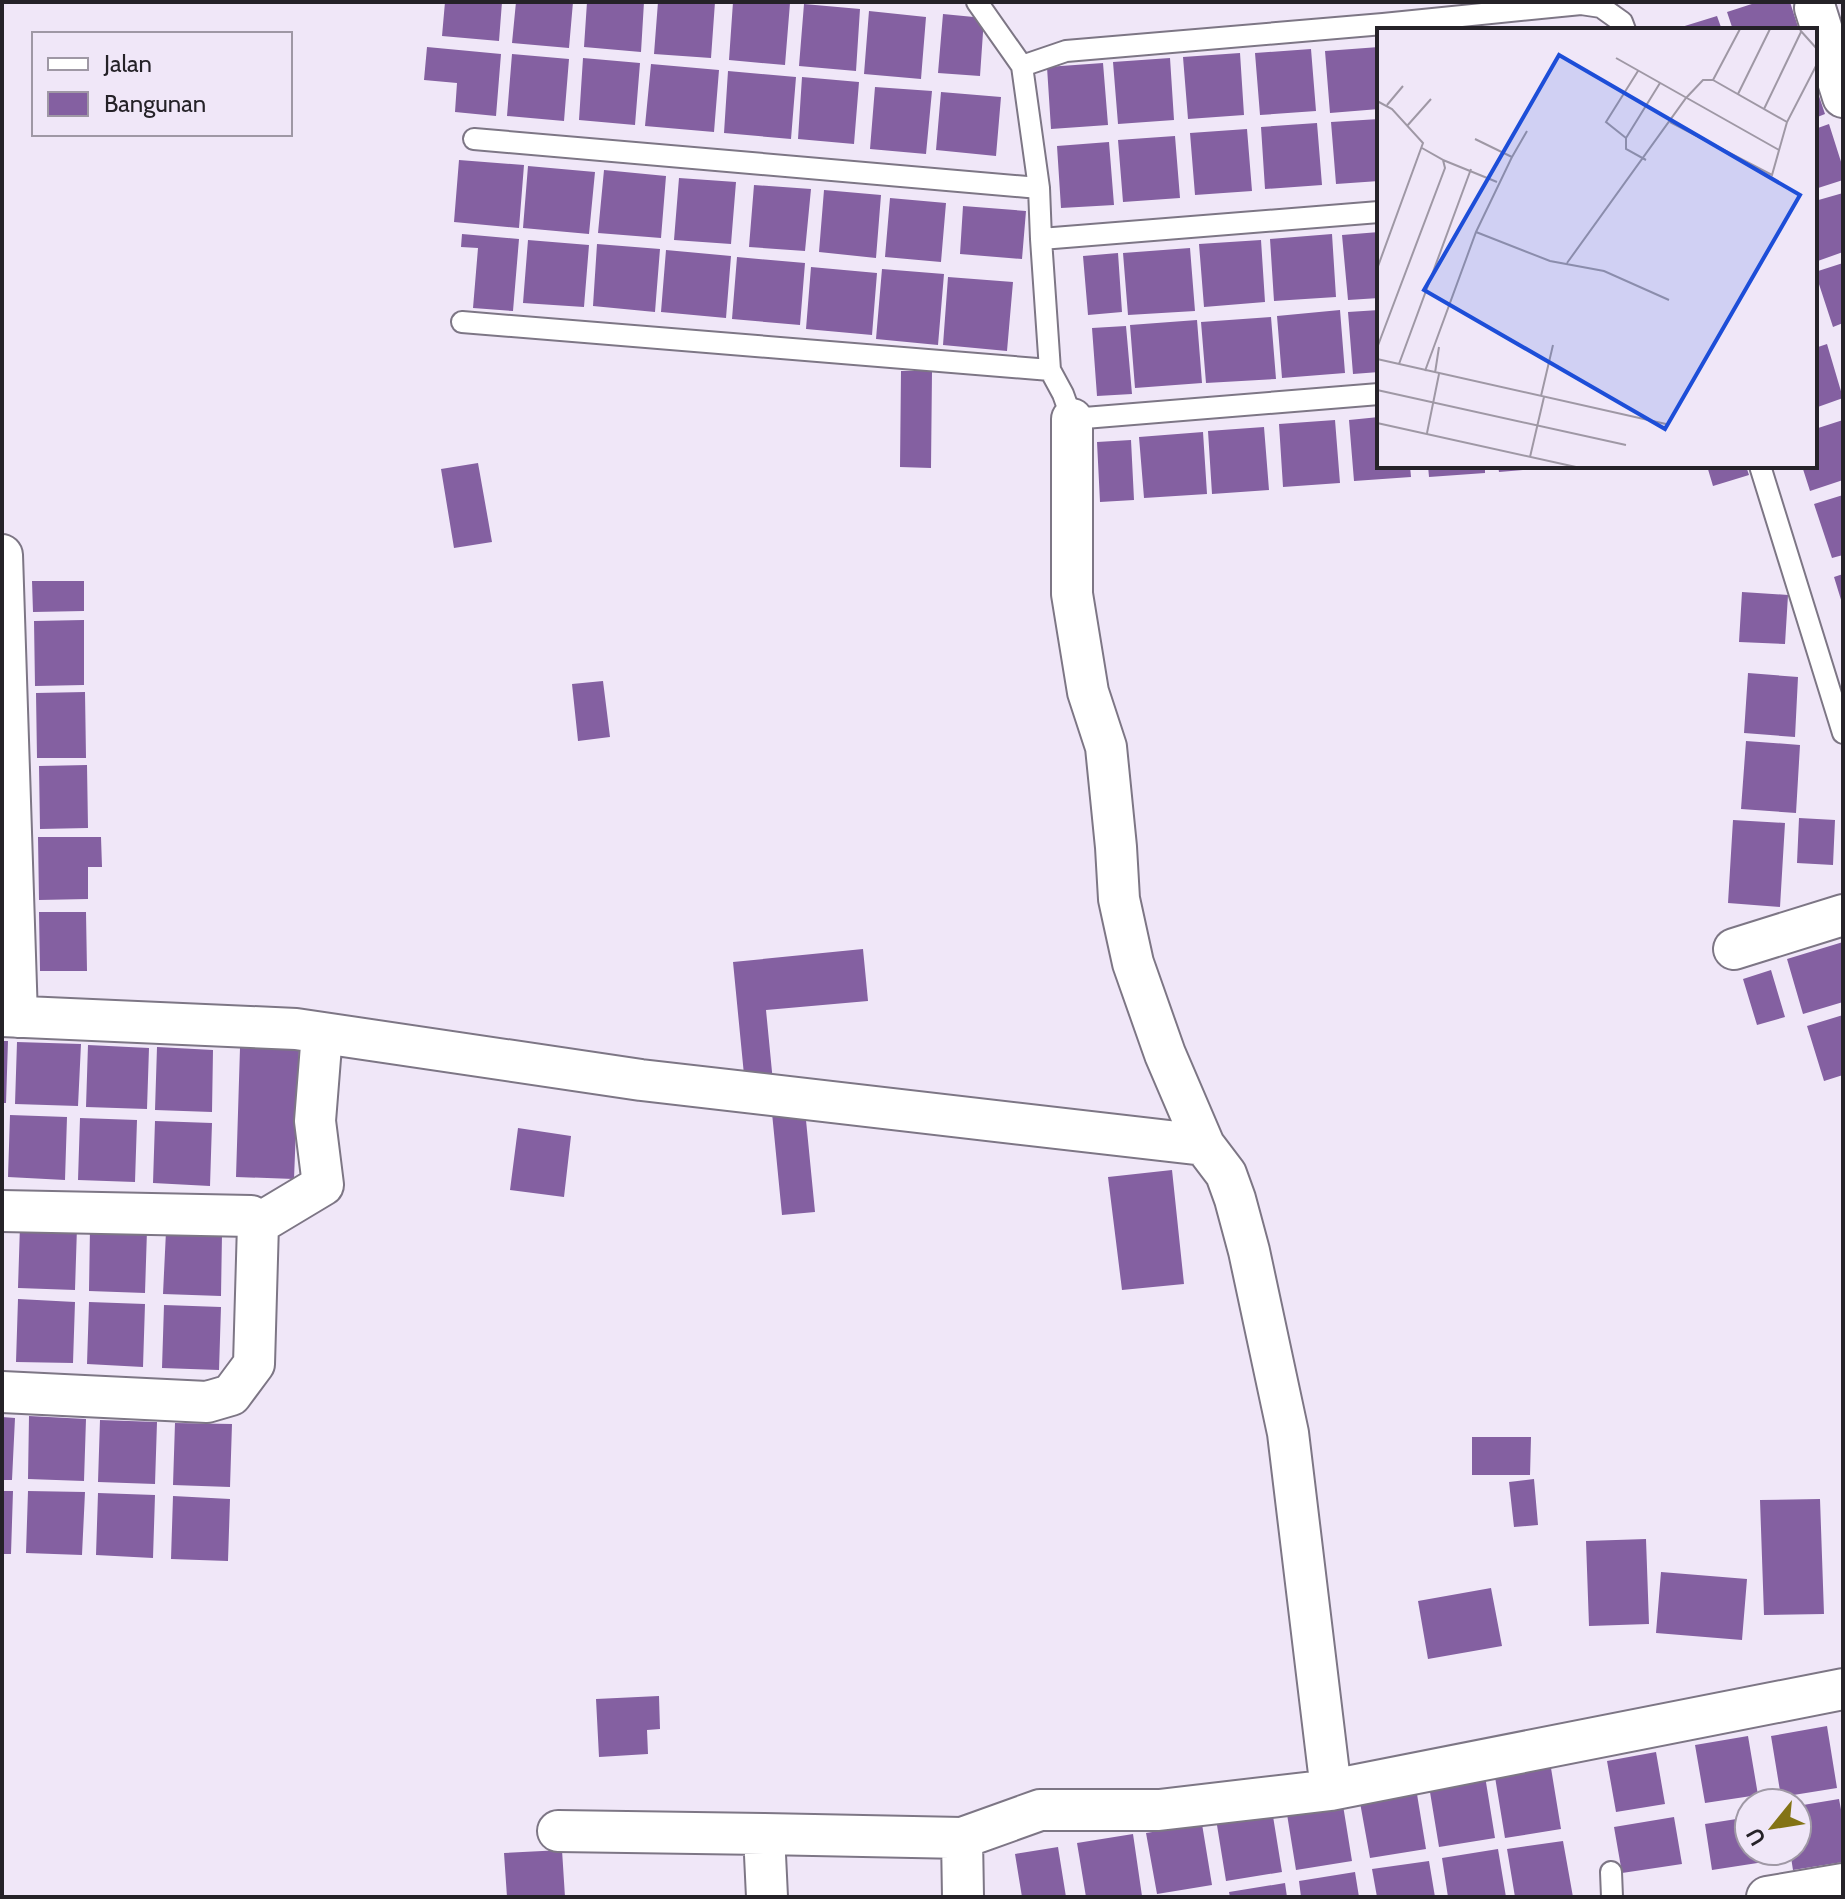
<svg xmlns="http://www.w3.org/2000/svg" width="1845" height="1899" viewBox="0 0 1845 1899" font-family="Cabin,sans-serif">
<rect width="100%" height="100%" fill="#f0e7f8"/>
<path fill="#8460a1" d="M 445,2 L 502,2 L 499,41 L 442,36 Z
M 516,2 L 573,2 L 569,48 L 512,43 Z
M 587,2 L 644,2 L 641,52 L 584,47 Z
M 658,2 L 715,2 L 711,58 L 654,54 Z
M 733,2 L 790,3 L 785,65 L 729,60 Z
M 1758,2 L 1790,2 L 1799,30 L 1733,30 L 1727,12 Z
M 804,4 L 860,9 L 856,71 L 799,66 Z
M 869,11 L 926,17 L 921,79 L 864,74 Z
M 943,14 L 984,18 L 980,76 L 938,73 Z
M 1717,16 L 1722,30 L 1675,30 L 1675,29 Z
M 427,47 L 501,54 L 496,116 L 455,112 L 457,83 L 424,80 Z
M 1379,47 L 1379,109 L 1330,113 L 1325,51 Z
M 1311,49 L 1316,111 L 1260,115 L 1255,53 Z
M 1240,53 L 1244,115 L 1188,119 L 1183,57 Z
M 512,54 L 569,59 L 564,121 L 507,116 Z
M 583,58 L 640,63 L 635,125 L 579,120 Z
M 1170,58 L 1174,120 L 1118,124 L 1113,62 Z
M 1103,63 L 1108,125 L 1051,129 L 1047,67 Z
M 651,64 L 719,70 L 714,132 L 645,126 Z
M 728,71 L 796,77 L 791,139 L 724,133 Z
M 802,77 L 859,82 L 854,144 L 798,139 Z
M 1815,84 L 1825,114 L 1815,118 Z
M 875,87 L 932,91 L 926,154 L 870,149 Z
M 941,92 L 1001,97 L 996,156 L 936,150 Z
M 1379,119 L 1379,181 L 1336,184 L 1331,122 Z
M 1317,123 L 1322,185 L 1265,189 L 1261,127 Z
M 1829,124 L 1843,168 L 1843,180 L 1815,189 L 1815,129 Z
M 1247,129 L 1252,191 L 1195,195 L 1190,133 Z
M 1175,136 L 1180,198 L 1123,202 L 1118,140 Z
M 1109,142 L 1114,205 L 1061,208 L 1057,146 Z
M 459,160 L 524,165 L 519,228 L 454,222 Z
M 528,166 L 595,172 L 589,234 L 523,228 Z
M 604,170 L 666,176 L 661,238 L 598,233 Z
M 679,178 L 736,182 L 731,244 L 674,240 Z
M 754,185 L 811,189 L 805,251 L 749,247 Z
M 824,190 L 881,195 L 876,258 L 819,252 Z
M 1843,193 L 1843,252 L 1815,262 L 1815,201 Z
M 890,198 L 946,203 L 941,262 L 885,257 Z
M 963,206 L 1026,211 L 1022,259 L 960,254 Z
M 1379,232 L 1379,298 L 1348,300 L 1342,235 Z
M 462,234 L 519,239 L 513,311 L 473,308 L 478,248 L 461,247 Z
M 1332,234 L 1336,297 L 1274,301 L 1270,239 Z
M 528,240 L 589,245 L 584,307 L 523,303 Z
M 1261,240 L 1265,302 L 1204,307 L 1199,244 Z
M 597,244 L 660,249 L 655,312 L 593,306 Z
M 1190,248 L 1195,311 L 1128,315 L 1123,253 Z
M 666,250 L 731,256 L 726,318 L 661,312 Z
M 1118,253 L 1122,312 L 1088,315 L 1083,256 Z
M 737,257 L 805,263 L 800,325 L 732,319 Z
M 1843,263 L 1843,323 L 1833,327 L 1815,272 Z
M 811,267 L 877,273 L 872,335 L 806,329 Z
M 882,269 L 944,274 L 938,345 L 876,339 Z
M 948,277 L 1013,282 L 1007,351 L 943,345 Z
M 1340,310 L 1345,373 L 1282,378 L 1277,316 Z
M 1379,310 L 1379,372 L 1353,374 L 1348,312 Z
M 1271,317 L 1276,379 L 1206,383 L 1201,322 Z
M 1197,320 L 1202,383 L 1135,388 L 1130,325 Z
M 1126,326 L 1132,394 L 1097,396 L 1092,328 Z
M 1827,344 L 1843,398 L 1815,408 L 1815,348 Z
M 901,371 L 932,371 L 931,468 L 900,467 Z
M 1379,417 L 1379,466 L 1410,466 L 1411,477 L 1354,481 L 1349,420 Z
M 1335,420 L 1340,483 L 1283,487 L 1279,424 Z
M 1843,420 L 1843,480 L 1810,491 L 1802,466 L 1815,466 L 1815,429 Z
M 1264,427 L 1269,490 L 1212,494 L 1208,431 Z
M 1203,432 L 1207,494 L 1144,498 L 1139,437 Z
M 1131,440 L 1134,500 L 1100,502 L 1097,442 Z
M 478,463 L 492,542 L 454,548 L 441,469 Z
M 1428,466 L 1485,466 L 1485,473 L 1429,477 Z
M 1498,466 L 1546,466 L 1546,468 L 1499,472 Z
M 1707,466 L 1746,466 L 1749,475 L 1713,486 Z
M 1843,495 L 1843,555 L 1832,558 L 1814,504 Z
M 1843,574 L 1843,603 L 1842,603 L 1834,577 Z
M 32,581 L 84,581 L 84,611 L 33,612 Z
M 1742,592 L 1788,595 L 1785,644 L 1739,642 Z
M 84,620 L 84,685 L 35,686 L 34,621 Z
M 1748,673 L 1798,677 L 1795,737 L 1744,733 Z
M 603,681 L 610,737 L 578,741 L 572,684 Z
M 85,692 L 86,758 L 37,758 L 36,693 Z
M 1746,741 L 1800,745 L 1796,813 L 1741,809 Z
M 87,765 L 88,828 L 40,829 L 39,766 Z
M 1799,818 L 1835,820 L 1833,865 L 1797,863 Z
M 1733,820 L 1785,823 L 1780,907 L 1728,903 Z
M 38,837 L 101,837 L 102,867 L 88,867 L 88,899 L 39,900 Z
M 39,912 L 86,912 L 87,971 L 40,971 Z
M 1843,942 L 1843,1002 L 1803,1014 L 1787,959 Z
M 863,949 L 868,1001 L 766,1010 L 773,1082 L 745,1085 L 733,962 Z
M 1771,970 L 1785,1017 L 1757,1025 L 1743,979 Z
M 1843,1015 L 1843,1075 L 1824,1081 L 1807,1026 Z
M 2,1041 L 8,1041 L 6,1103 L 2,1103 Z
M 17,1042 L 81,1044 L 78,1106 L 15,1104 Z
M 88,1045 L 149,1048 L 147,1109 L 86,1107 Z
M 157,1047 L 213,1050 L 212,1112 L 155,1110 Z
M 240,1048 L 299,1050 L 294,1179 L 236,1177 Z
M 805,1110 L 815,1212 L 782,1215 L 772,1113 Z
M 10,1115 L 67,1117 L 65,1180 L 8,1177 Z
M 80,1118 L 137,1120 L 135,1182 L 78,1180 Z
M 155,1121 L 212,1123 L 210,1186 L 153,1183 Z
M 518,1128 L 571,1136 L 564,1197 L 510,1190 Z
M 1172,1170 L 1184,1284 L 1122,1290 L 1108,1177 Z
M 20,1225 L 77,1227 L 75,1290 L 18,1288 Z
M 90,1228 L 147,1230 L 145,1293 L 89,1291 Z
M 166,1231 L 222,1234 L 221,1296 L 163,1294 Z
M 18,1299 L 75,1302 L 73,1363 L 16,1362 Z
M 89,1302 L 145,1304 L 143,1367 L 87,1364 Z
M 164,1305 L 221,1307 L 219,1370 L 162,1368 Z
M 29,1416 L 86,1419 L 84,1481 L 28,1479 Z
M 2,1417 L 15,1418 L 12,1480 L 2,1480 Z
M 100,1420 L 157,1422 L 155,1484 L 98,1482 Z
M 175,1423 L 232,1424 L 230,1487 L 173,1485 Z
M 1472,1437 L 1531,1437 L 1530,1475 L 1472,1475 Z
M 1534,1479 L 1538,1525 L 1514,1527 L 1509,1482 Z
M 2,1491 L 13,1491 L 11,1554 L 2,1554 Z
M 28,1491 L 85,1492 L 82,1555 L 26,1553 Z
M 98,1493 L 155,1495 L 153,1558 L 96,1555 Z
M 173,1496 L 230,1499 L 228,1561 L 171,1559 Z
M 1820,1499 L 1824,1614 L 1764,1615 L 1760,1500 Z
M 1646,1539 L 1649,1624 L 1589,1626 L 1586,1541 Z
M 1661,1572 L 1747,1579 L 1742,1640 L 1656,1633 Z
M 1491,1588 L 1502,1646 L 1428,1659 L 1418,1601 Z
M 659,1696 L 660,1729 L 647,1730 L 648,1754 L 599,1757 L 596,1699 Z
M 1827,1726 L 1837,1788 L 1781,1797 L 1771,1736 Z
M 1748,1736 L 1758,1795 L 1705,1803 L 1695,1745 Z
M 1656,1752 L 1665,1804 L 1616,1812 L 1607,1761 Z
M 1551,1768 L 1561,1829 L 1505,1838 L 1495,1777 Z
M 1485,1776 L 1495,1838 L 1439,1847 L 1429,1786 Z
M 1416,1788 L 1426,1849 L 1370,1858 L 1359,1797 Z
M 1342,1799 L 1352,1861 L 1296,1870 L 1286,1808 Z
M 1839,1799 L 1843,1820 L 1843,1862 L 1793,1870 L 1790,1851 L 1797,1851 L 1797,1806 Z
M 1272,1810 L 1282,1872 L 1226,1881 L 1216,1819 Z
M 1674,1817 L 1682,1864 L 1622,1873 L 1614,1827 Z
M 1749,1817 L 1749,1851 L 1763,1851 L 1764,1862 L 1712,1870 L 1705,1824 Z
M 1202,1824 L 1212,1885 L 1157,1894 L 1146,1833 Z
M 1133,1834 L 1142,1896 L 1086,1897 L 1077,1843 Z
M 1563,1841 L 1573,1897 L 1515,1897 L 1507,1849 Z
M 1058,1847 L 1066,1897 L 1022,1897 L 1015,1854 Z
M 1498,1849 L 1506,1897 L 1448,1897 L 1442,1858 Z
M 562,1850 L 565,1897 L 507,1897 L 504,1853 Z
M 1429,1861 L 1435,1897 L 1377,1897 L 1372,1869 Z
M 1355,1872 L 1359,1897 L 1301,1897 L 1299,1881 Z
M 1285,1883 L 1287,1897 L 1230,1897 L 1229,1892 Z"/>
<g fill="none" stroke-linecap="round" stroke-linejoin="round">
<g stroke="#7d7685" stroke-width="24">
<path id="service" d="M 977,2 L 1022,66 L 1039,188 L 1041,239 L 1050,370 L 1063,394 L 1072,419 L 1379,394
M 1022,66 L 1066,51 L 1383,24 L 1581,4 L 1601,7 L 1622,22 L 1625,30
M 474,139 L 1039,188
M 1041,239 L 1379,212
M 462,322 L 1050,370
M 1760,466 L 1843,733
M 1611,1872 L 1612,1897"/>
</g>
<g stroke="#7d7685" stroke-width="44">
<path id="minor" d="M 1815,8 L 1843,97
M 1072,419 L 1072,594 L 1088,692 L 1106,747 L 1116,847 L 1119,899 L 1133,963 L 1165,1054 L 1204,1145 L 1226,1174 L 1235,1199 L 1249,1251 L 1288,1433 L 1331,1790
M 2,555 L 17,1017
M 1734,949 L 1843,915
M 2,1016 L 296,1029 L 641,1080 L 1204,1145
M 2,1211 L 251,1216 L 258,1224 L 254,1364 L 231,1395 L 207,1402 L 2,1392
M 258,1224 L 323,1185 L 315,1121 L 322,1033
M 558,1831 L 764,1834
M 962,1838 L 963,1897
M 767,1897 L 764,1834 L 962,1838 L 1040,1810 L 1159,1810 L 1331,1790 L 1843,1689
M 1767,1897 L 1843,1884"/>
</g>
<use href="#service" stroke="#fff" stroke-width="20"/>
<use href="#minor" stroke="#fff" stroke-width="40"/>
</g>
<g transform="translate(1377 28)">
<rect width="440" height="440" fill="#f0e7f8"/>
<path fill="none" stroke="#9f98a5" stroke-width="2" d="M 423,2 L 440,21M 239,30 L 402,122M 336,52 L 410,94M 361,66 L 393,1M 0,73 L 15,81 L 46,115 L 0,241M 10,77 L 26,58M 387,81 L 424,4M 293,94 L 395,147 L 410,94 L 440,36M 30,98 L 54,71M 249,110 L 229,94 L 261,43M 135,129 L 150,103M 66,132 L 120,154M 269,132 L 249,121 L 249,110 L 283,55M 99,204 L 173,233 L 227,243 L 292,272M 190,235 L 309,70 L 326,52 L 336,52 L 363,1M 0,320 L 68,140 L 66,132 L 45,120M 0,331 L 289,396M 22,336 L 94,141M 48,343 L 99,204 L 135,129 L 98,111M 58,345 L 62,319M 0,362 L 249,417M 164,368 L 176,317M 0,395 L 199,439M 50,405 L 62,346M 153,429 L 167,369"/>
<path fill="#1d4ed8" fill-opacity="0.15" stroke="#1d4ed8" stroke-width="4" d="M 182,27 L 423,167 L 288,401 L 47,262 Z"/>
<rect width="440" height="440" fill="none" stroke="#252228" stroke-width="4"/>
</g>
<rect width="1845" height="1899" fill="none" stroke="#252228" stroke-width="8"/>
<rect x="32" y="32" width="260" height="104" fill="#f0e7f8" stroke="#9f98a5" stroke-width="2"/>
<rect x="48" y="58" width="40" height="12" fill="#ffffff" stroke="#9f98a5" stroke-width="2"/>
<text x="104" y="72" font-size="24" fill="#252228">Jalan</text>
<rect x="48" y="92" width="40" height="24" fill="#8460a1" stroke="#9f98a5" stroke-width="2"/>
<text x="104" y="112" font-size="24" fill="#252228">Bangunan</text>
<g transform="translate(1773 1827) rotate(240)"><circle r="38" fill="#f0e7f8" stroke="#9f98a5" stroke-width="2"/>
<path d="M0-6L14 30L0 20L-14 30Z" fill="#837315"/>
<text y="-12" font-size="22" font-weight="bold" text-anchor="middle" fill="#252228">U</text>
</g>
</svg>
